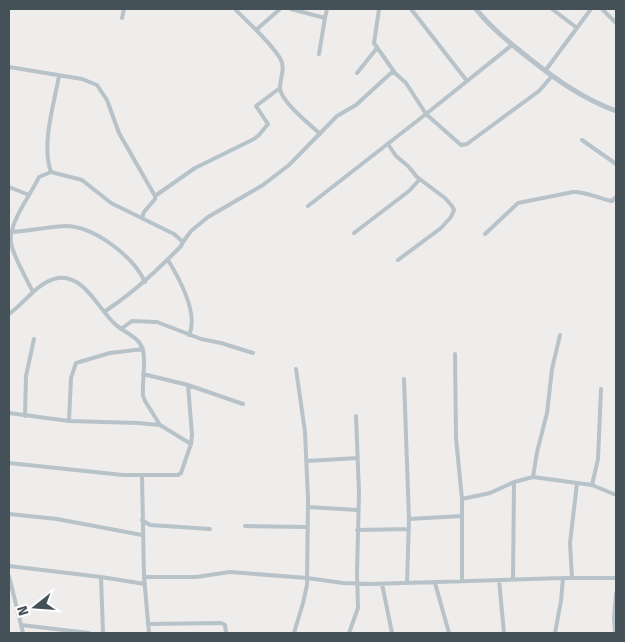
<svg xmlns="http://www.w3.org/2000/svg" width="625" height="642" viewBox="0 0 625 642" font-family="'Fira Sans',sans-serif">
<rect width="100%" height="100%" fill="#efecec"/>
<g fill="none" stroke-linecap="round" stroke-linejoin="round">
<path stroke="#b8c2c9" stroke-width="4" d="M 235,9 C 250,25 268,39 280,58 C 286,68 280,77 280,88 C 280,101 311,125 320,134
M 291,9 L 325,18 L 327,9
M 379,9 L 374,43 L 395,73 L 406,83 L 426,114 L 461,145 L 467,144 L 539,91 L 552,76
M 411,9 L 467,81
M 552,9 L 577,28
M 602,9 L 616,23
M 122,18 L 124,9
M 256,30 L 280,9
M 319,54 L 325,18
M 9,67 L 82,79 L 97,85 L 107,100 L 119,133 L 155,196 L 155,199 L 144,212 L 142,218
M 545,71 L 591,9
M 357,73 L 377,48
M 59,76 C 54,104 41,145 51,172 L 82,180 L 111,203 L 174,234 L 183,242 L 181,246 C 157,271 133,293 104,312
M 582,140 L 616,164
M 388,144 L 396,156 L 408,166 L 417,177 L 445,198 L 452,206 L 454,210 L 451,217 L 441,228 L 398,260
M 9,187 L 29,195
M 155,196 L 195,168 L 254,139 L 259,135 L 268,124 L 256,106 L 280,88
M 308,206 L 426,114 L 512,45
M 11,232 C 29,231 47,227 65,226 C 94,226 133,256 145,282
M 354,233 L 409,191 L 420,179
M 485,234 L 518,203 L 573,192 C 585,191 600,199 612,201 L 616,197
M 183,242 L 191,231 L 208,217 L 263,185 L 289,165 L 337,116 L 356,105 L 391,73 L 395,73
M 168,260 C 179,278 199,314 189,335
M 33,292 C 27,280 12,254 11,242 C 8,224 31,194 39,177 L 51,172
M 9,314 C 25,303 37,282 58,278 C 84,274 99,310 115,324 C 124,333 139,336 143,350 C 146,364 142,381 143,396 L 145,401 L 160,425
M 121,329 L 132,321 L 157,322 L 201,339 L 221,343 L 253,353
M 455,354 L 456,438 L 462,499 L 462,581
M 143,374 L 188,385 L 243,404
M 404,379 L 409,519 L 407,583
M 9,413 L 69,421 L 138,423 L 160,425 L 191,444
M 25,416 L 26,376 L 34,339
M 69,421 L 71,378 L 76,363 L 110,353 L 143,349
M 306,461 L 358,458
M 9,463 L 123,475 L 178,475 L 181,473 L 191,444 L 192,435 L 188,385
M 142,475 L 144,577 L 149,633
M 533,477 L 537,452 L 547,413 L 552,369 L 560,335
M 592,485 L 598,459 L 601,389
M 462,499 L 490,493 L 514,482 L 533,477 L 592,485 L 616,495
M 308,507 L 358,510
M 9,514 L 57,519 L 142,535
M 409,519 L 462,516
M 142,520 L 150,525 L 210,529
M 245,526 L 307,527
M 357,530 L 409,529
M 9,566 L 101,577 L 103,633
M 9,576 L 23,633
M 101,577 L 145,584
M 144,577 L 196,577 L 230,572 L 307,578 L 343,583 L 371,584 L 563,578 L 616,578
M 572,578 L 570,543 L 577,483
M 513,579 L 514,482
M 499,580 L 504,633
M 435,583 L 449,633
M 382,584 L 392,633
M 148,624 L 221,623 L 225,625 L 226,633
M 21,625 L 89,633
M 294,633 L 303,603 L 307,585 L 308,499 L 305,432 L 296,369
M 349,633 L 358,608 L 357,573 L 359,493 L 356,416
M 555,633 L 561,601 L 563,578
M 615,633 L 614,618 L 616,593"/>
<path stroke="#b8c2c9" stroke-width="5" d="M 476,9 C 491,28 511,44 530,59 C 558,81 582,98 616,111"/>
</g>
<rect width="625" height="642" fill="none" stroke="#455159" stroke-width="20"/>
<g transform="translate(35 607) rotate(253)" stroke="#ffffff" stroke-width="4" paint-order="stroke">
<path d="M0-4L9 19L0 12L-9 19Z" fill="#455159"/>
<text y="-8" font-size="14" font-weight="bold" text-anchor="middle" fill="#455159">N</text>
</g>
</svg>
